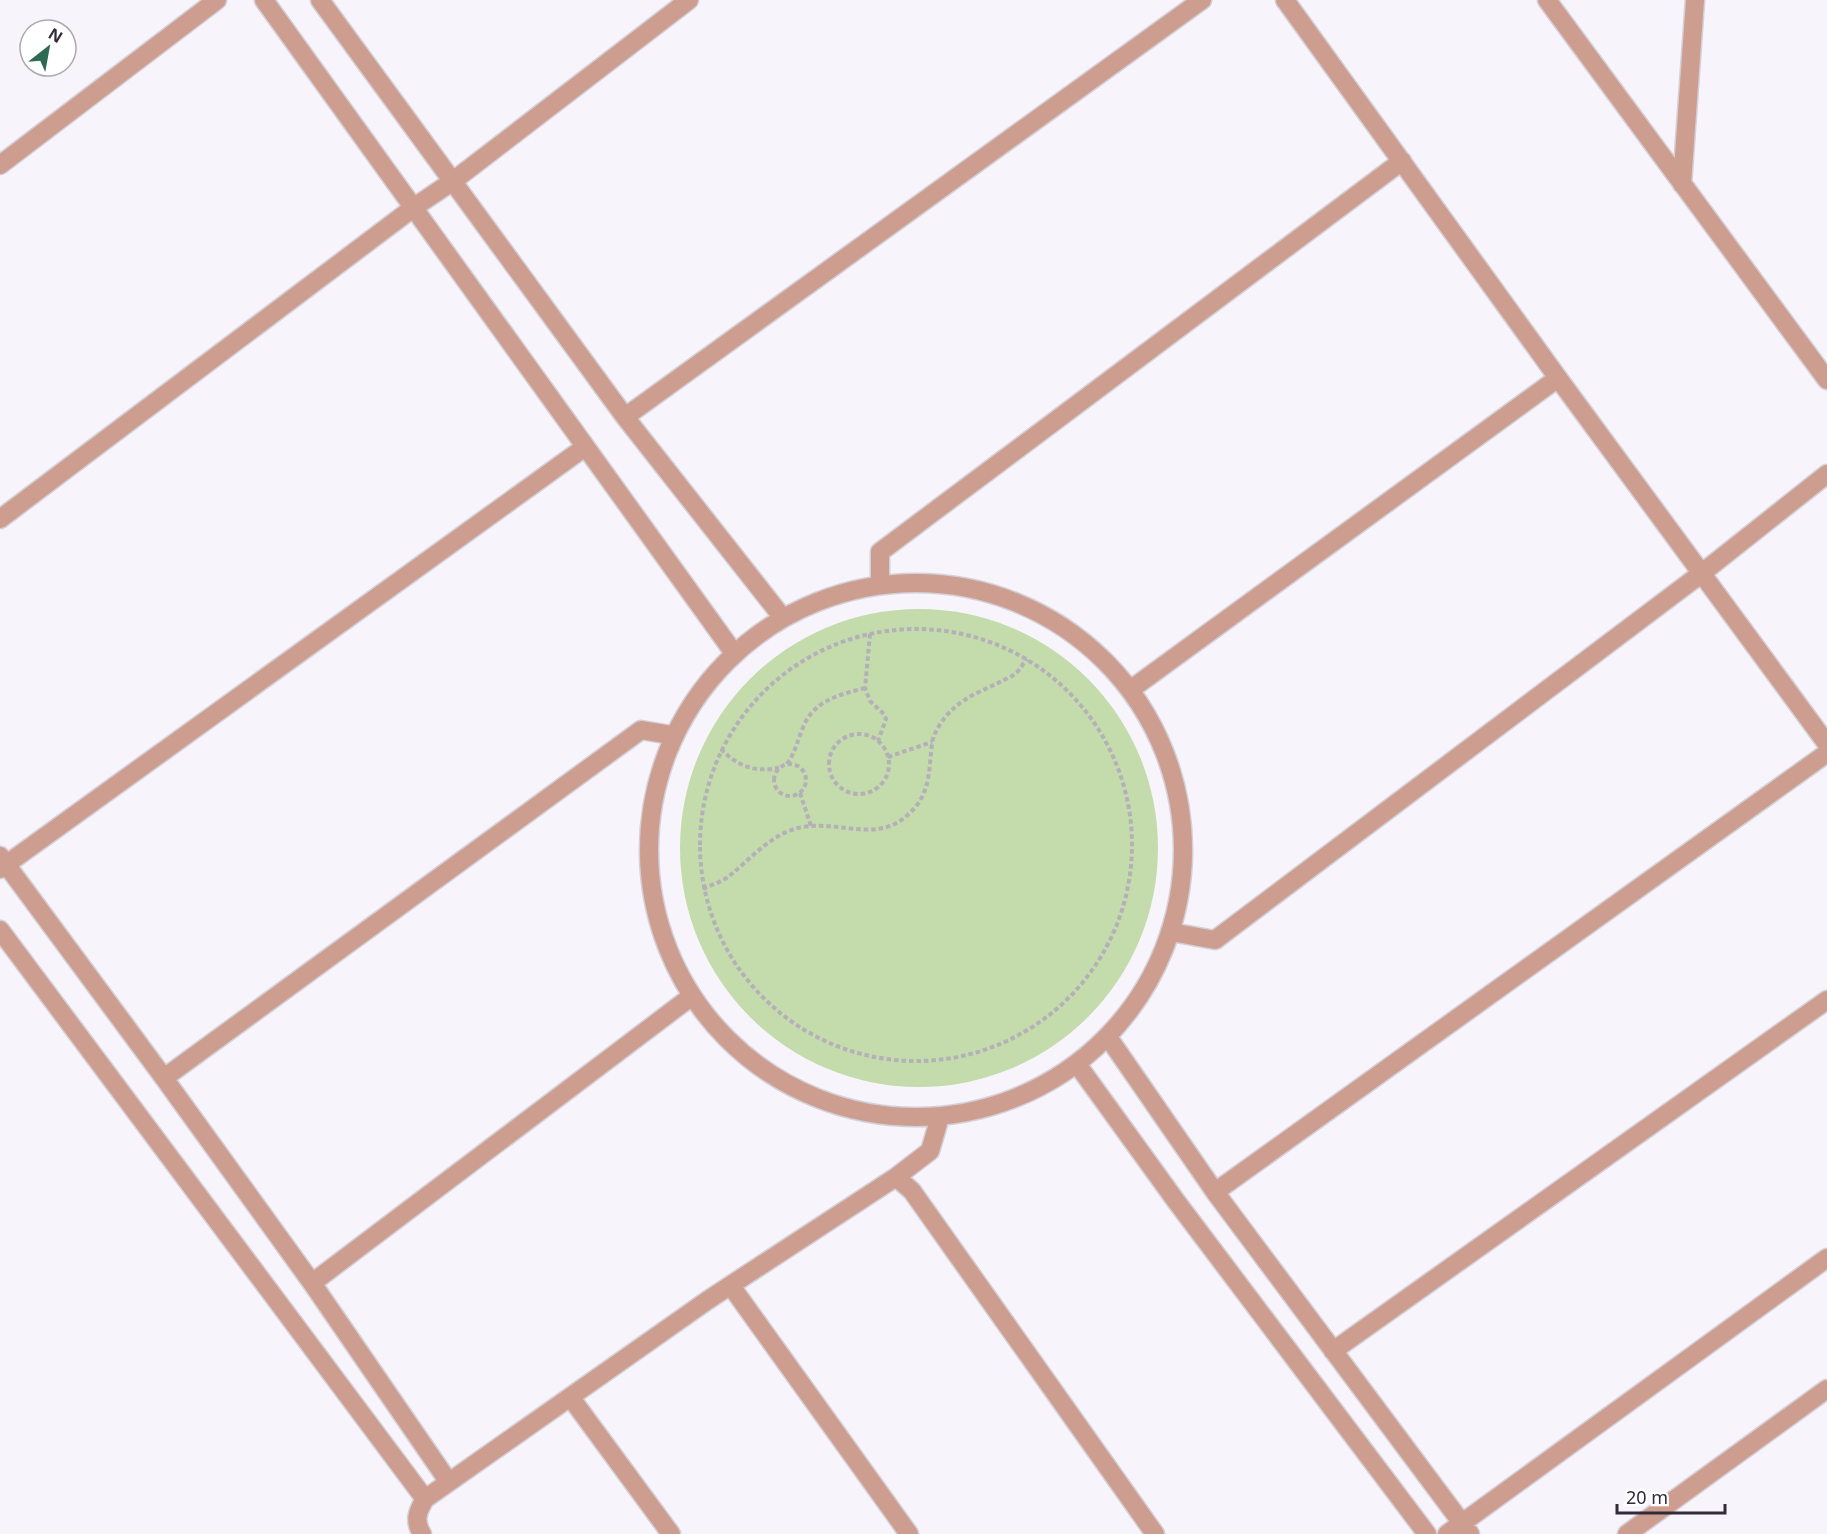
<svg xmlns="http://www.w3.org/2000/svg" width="1827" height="1534" viewBox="0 0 1827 1534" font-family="'Noto Sans',sans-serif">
<rect width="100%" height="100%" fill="#f8f4fb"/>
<path fill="#c4dbac" d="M680 848a239 239 0 1 1 478 0a239 239 0 1 1-478 0Z"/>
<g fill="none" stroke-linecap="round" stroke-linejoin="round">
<g stroke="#d4d0d8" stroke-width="21">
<path id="street" d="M 264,0 L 734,653
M 320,0 L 625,417 L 783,618
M 1285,0 L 1558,378 L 1827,744
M 1547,0 L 1827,380
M 0,165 L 217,0
M 1682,184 L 1695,0
M 625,417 L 1202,0
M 0,519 L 413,208 L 453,181 L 689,0
M649 850a267 267 0 1 1 534 0a267 267 0 1 1-534 0Z
M 880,585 L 880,552 L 1402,161
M 1130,690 L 1558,378
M 0,856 L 164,1078 L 312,1283 L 448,1481
M 0,869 L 585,447
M 0,930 L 425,1499
M 1171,932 L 1215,940 L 1702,573 L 1827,474
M 1108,1037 L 1215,1192 L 1470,1534
M 1077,1064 L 1176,1201 L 1427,1534
M 164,1078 L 641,730 L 671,735
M 896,1177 L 912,1191 L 1155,1534
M 1215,1192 L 1827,753
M 312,1283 L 692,996
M 731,1286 L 909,1534
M 1333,1351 L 1827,1000
M 571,1398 L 671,1534
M 422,1534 C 414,1521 417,1512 425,1499 L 708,1300 L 896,1177 L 930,1151 L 940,1117
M 1447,1534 L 1827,1258
M 1627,1534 L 1827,1389"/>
</g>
<path stroke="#b4afb8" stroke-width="4" stroke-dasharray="4.5 3" stroke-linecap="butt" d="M700 845a216 216 0 1 1 432 0a216 216 0 1 1-432 0Z
M 870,634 L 865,688 L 870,701 L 884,714 L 886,719 L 878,741
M829 764a30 30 0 1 1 60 0a30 30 0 1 1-60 0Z
M 721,749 C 738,767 755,772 779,768
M 888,757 L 932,742
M774 780a16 16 0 1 1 32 0a16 16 0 1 1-32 0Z
M 787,764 C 795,753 797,742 802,730 C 812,701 838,695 865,688
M 800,793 L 811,826
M 703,889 C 711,885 721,882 728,877 C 751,859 772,832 803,827 C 846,820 883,848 917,805 C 931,786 929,765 932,744 C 933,732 944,717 953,709 C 965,697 984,690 1000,682 C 1005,679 1012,677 1016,673 C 1020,670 1023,663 1027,659"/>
<use href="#street" stroke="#cd9e90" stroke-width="18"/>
</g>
<g transform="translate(48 48) rotate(31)"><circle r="28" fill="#ffffff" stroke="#adaaaf" stroke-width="1.5"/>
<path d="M0-4.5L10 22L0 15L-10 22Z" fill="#2d6953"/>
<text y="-9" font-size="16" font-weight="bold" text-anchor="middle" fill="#312a37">N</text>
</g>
<path d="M1617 1504v9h108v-9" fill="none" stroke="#312a37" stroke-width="3"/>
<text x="1626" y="1504" font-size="18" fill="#312a37" stroke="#ffffff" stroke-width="4.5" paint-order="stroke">20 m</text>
</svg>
